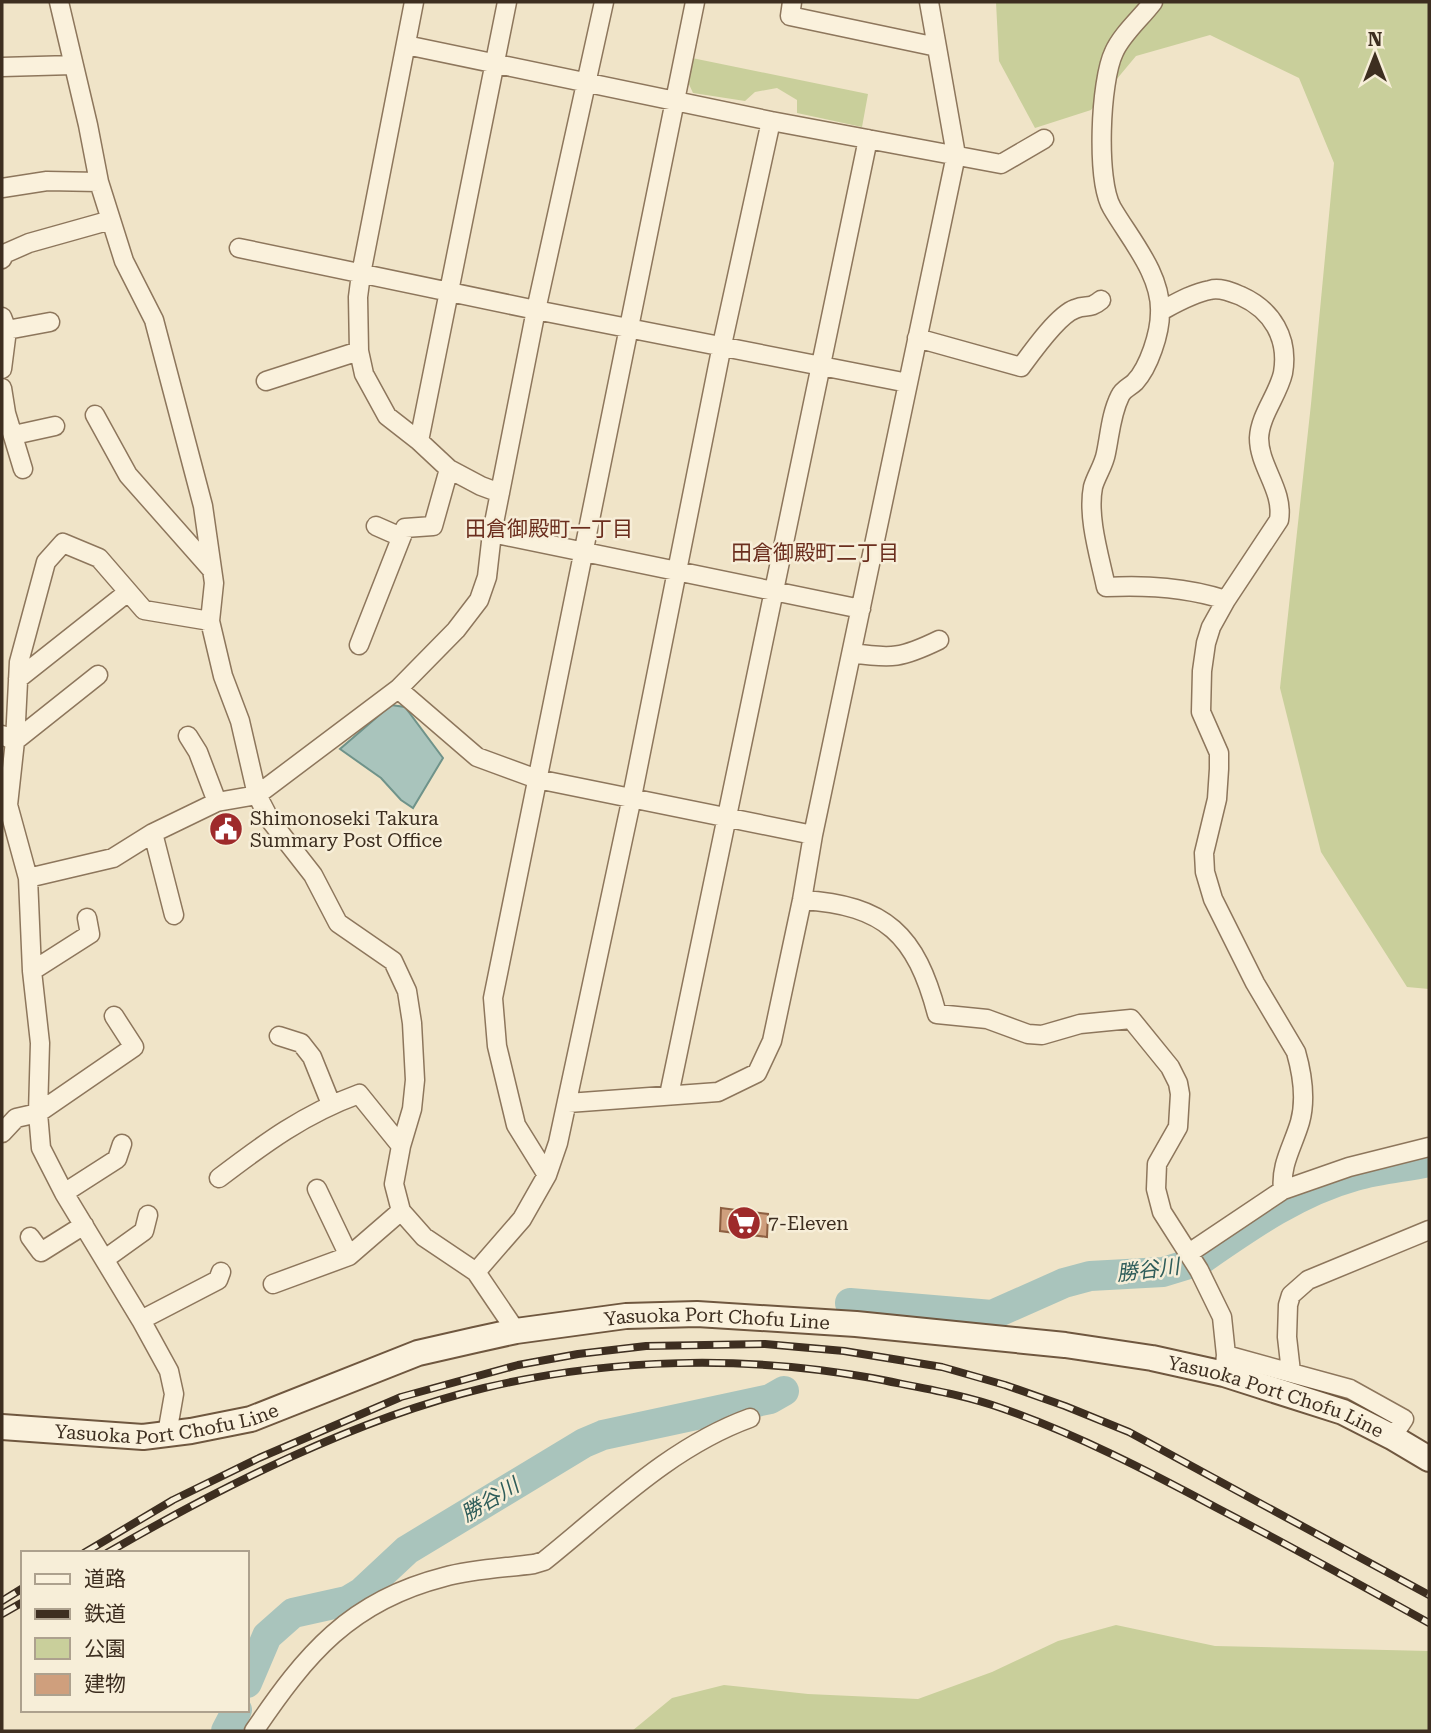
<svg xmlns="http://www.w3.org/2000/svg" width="1431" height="1733" viewBox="0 0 1431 1733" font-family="'Roboto Serif','Noto Sans JP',serif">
<rect width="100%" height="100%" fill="#f0e4c8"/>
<path fill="#c9cf9b" d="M 996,2 L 1429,2 L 1429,989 L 1407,987 L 1321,852 L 1280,688 L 1311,404 L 1334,163 L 1299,78 L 1210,35 L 1136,56 L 1091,110 L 1035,128 L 999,61 Z
M 692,58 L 868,94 L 862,127 L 797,113 L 797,100 L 777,88 L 755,92 L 745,101 L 693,93 L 687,80 Z
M 1116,1625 L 1215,1646 L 1429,1651 L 1429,1731 L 632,1731 L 672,1698 L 724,1685 L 808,1694 L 918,1699 L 992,1672 L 1058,1641 Z"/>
<path fill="#a9c4bc" stroke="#6f938a" stroke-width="2" d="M 391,705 L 405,707 L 443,758 L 413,808 L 401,800 L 381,778 L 340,749 Z"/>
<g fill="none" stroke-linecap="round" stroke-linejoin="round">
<path stroke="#a9c4bc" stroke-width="30" d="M 850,1303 L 992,1315 L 1064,1283 L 1090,1276 L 1163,1272 L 1199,1261 C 1248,1227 1297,1192 1355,1176 C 1379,1169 1405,1167 1429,1162
M 247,1683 L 267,1636 L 293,1613 L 347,1601 L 362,1592 L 407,1550 L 584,1443 L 603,1435 L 770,1399 L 784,1391
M 226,1731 L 237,1710"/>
</g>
<path fill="#cf9f7d" stroke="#8d5f41" stroke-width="2" d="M 721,1208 L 768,1214 L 767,1237 L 720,1231 Z"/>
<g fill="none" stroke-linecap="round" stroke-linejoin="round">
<g stroke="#8d765c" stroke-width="21">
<path id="street" d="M 59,2 L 88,125 L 99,182 L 124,261 L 154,320 L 203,506 L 214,583 L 210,621 L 223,676 L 240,721 L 257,795 L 270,820 L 313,875 L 338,923 L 393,961 L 407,991 L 412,1023 L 415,1080 L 412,1109 L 401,1146 L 394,1184 L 401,1211 L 424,1237 L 476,1272 L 516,1331
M 414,2 L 361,274 L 358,297 L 359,351 L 364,374 L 387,416 L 419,441 L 449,469 L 481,486 L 500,493
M 792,2 L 790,16 L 937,47
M 1153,2 C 1141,18 1122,34 1114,52 C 1100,81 1096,181 1112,208 C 1130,239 1162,275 1160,313 C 1160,333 1149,367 1135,382 C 1130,387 1123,389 1120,396 C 1111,414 1110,434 1106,453 C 1104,465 1096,476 1093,487 C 1087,517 1100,558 1106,587 C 1147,585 1186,587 1226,600
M 406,45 L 771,121 L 1001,164 L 1044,139
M 2,67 L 73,65
M 2,188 L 47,181 L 99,182
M 239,248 L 536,310 L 908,383
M 2,259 L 4,254 L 29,243 L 111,220
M 1161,311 C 1176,303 1193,293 1210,290 C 1220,287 1231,292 1241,296 C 1272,310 1289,338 1283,373 C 1278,395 1260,415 1259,438 C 1259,467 1284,490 1279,520 L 1226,600 L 1211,627 L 1206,643 L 1202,671 L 1201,712 L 1219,753 L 1219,769 L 1217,799 L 1204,853 L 1205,872 L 1213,899 L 1255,983 L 1296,1052 C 1302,1073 1306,1100 1300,1122 C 1293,1146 1280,1165 1283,1190
M 2,317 L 7,330 L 2,369
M 7,330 L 50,322
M 917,338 L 1021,367 C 1032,352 1058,315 1075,309 C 1087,304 1089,310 1101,300
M 266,381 L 359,351
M 2,388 L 6,413 L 23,469
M 95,415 L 128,475 L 212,570
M 14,435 L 55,426
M 419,441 L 507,2
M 376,526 L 401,537
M 492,533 L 861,609
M 359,645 L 405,528 L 433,526 L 449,469
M 852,653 C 892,659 902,658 939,640
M 18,679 L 128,592
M 398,689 L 477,757 L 537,779 L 813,835
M 2,735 L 15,741 L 8,805 L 28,878 L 32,971 L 40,1043 L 38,1113 L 41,1148 L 64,1193 L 141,1320 L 169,1371 L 174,1394 L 167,1434
M 188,736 L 198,752 L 217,802
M 15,741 L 19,662 L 46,562 L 63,543 L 99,558 L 144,610 L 210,621
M 15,741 L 98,675
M 153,833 L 174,915
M 28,878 L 113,858 L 153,833 L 217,802 L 257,795 L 398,689 L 456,630 L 479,600 L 487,577 L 492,533 L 536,310 L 604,2
M 802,900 C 886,905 916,935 937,1014 L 987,1019 L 1028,1034 L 1042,1035 L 1080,1024 L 1131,1019 L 1170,1067 L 1178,1083 L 1180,1094 L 1178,1127 L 1157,1164 L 1156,1189 L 1162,1212 L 1199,1270 L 1222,1317 L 1226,1355 L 1224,1374
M 32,971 L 90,934 L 87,918
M 279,1036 L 301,1043 L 312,1057 L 331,1104
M 669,1095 L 868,139
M 568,1103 L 718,1092 L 757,1073 L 772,1041 L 802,900 L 813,835 L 956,155 L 929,2
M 2,1133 L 16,1118 L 38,1113 L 134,1047 L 114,1016
M 547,1175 L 516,1125 L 497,1046 L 493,998 L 695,2
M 219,1178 C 265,1143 304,1114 359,1094 L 401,1146
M 317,1189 L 349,1256
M 64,1193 L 117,1159 L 122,1144
M 30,1237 L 41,1252 L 84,1225
M 1189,1253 L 1283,1190 L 1349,1167 L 1429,1147
M 105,1259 L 144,1231 L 148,1215
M 476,1272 L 522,1219 L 547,1175 L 558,1143 L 632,797 L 722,345 L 771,121
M 273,1284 L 349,1256 L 401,1211
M 141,1320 L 218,1280 L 221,1272
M 1226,1355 L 1350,1389 L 1404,1419 L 1392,1437
M 1291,1372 L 1287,1337 L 1288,1305 L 1291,1295 L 1308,1280 L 1429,1230
M 254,1731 C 306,1654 350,1601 444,1577 C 473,1569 504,1568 534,1564 L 544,1561 C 609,1509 670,1447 750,1418"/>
</g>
<g stroke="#6f573f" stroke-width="28">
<g id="secondary">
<path id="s1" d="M 2,1427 L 143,1437 L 191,1431 L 251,1419 L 418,1353 L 475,1340 L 516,1331 L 626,1316 L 697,1314 L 856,1324 L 1065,1345 L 1152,1358 L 1224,1374 L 1343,1412 L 1392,1437 L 1429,1459"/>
</g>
</g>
<use href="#street" stroke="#faf1dc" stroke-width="18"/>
<use href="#secondary" stroke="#faf1dc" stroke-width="24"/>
<g stroke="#3d2e20" stroke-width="8">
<path id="rail" d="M 84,1553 L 173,1500 L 259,1458 L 401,1397 L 518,1365 L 578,1354 L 646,1346 L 765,1344 L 844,1351 L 942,1367 L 1005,1385 L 1065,1406 L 1129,1432 L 1429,1595
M 107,1553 C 221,1487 355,1419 484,1388 C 610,1358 745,1355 872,1378 C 916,1387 962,1394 1004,1409 C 1078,1435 1148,1471 1217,1508 C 1288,1545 1359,1584 1429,1623
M 2,1601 L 23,1588
M 2,1614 L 23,1602"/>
</g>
<use href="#rail" stroke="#f7eed8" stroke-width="5" stroke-dasharray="16" stroke-linecap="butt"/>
</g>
<defs>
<g id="civic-disc" transform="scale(1.75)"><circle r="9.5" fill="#9e2a2b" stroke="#f7eed8"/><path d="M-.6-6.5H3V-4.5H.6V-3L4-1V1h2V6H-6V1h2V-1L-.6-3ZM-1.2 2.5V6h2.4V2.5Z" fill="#fff"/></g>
<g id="supermarket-disc" transform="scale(1.75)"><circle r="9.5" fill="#9e2a2b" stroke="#f7eed8"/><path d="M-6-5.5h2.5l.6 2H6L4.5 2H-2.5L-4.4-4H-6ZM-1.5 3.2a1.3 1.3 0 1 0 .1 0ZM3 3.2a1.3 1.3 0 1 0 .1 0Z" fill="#fff"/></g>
</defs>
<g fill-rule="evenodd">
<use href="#civic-disc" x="226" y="829"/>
<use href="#supermarket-disc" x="744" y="1223"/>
</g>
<g text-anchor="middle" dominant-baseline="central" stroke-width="5" stroke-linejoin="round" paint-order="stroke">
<g font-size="19" fill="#3d2e20" stroke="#f7eed8" text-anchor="start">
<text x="250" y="818">Shimonoseki Takura<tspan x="250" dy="22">Summary Post Office</tspan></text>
<text x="768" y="1223">7-Eleven</text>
</g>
<g font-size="19" fill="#3d2e20" stroke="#f7eed8">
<text stroke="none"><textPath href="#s1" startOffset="733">Yasuoka Port Chofu Line</textPath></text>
<text stroke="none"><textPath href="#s1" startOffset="1300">Yasuoka Port Chofu Line</textPath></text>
<text stroke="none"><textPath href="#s1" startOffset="166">Yasuoka Port Chofu Line</textPath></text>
</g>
<g font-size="21" fill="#6b2e1e" stroke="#f7eed8">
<text x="549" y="529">田倉御殿町一丁目</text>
<text x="815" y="553">田倉御殿町二丁目</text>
</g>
<g font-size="21" font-style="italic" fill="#2f5d5a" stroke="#f7eed8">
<text transform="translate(1148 1270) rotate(-7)">勝谷川</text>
<text transform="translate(490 1500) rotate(-31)">勝谷川</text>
</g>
</g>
<rect width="1431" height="1733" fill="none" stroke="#3d2e20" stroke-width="7"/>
<rect x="21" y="1551" width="228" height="161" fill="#f7eed8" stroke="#ada18e" stroke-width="2"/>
<rect x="35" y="1574" width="35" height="10" fill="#faf1dc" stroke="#ada18e" stroke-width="2"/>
<text x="84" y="1586" font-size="21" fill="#3d2e20">道路</text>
<rect x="35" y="1609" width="35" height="10" fill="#3d2e20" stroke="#ada18e" stroke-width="2"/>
<text x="84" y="1621" font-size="21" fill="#3d2e20">鉄道</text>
<rect x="35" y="1638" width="35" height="21" fill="#c9cf9b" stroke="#ada18e" stroke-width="2"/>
<text x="84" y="1656" font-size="21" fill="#3d2e20">公園</text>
<rect x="35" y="1674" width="35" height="21" fill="#cf9f7d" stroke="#ada18e" stroke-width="2"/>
<text x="84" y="1691" font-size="21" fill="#3d2e20">建物</text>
<g transform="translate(1375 56)" stroke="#f7eed8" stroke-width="5" paint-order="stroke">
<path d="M0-5L12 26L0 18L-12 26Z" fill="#3d2e20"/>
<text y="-10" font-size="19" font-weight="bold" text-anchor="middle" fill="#3d2e20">N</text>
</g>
</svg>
